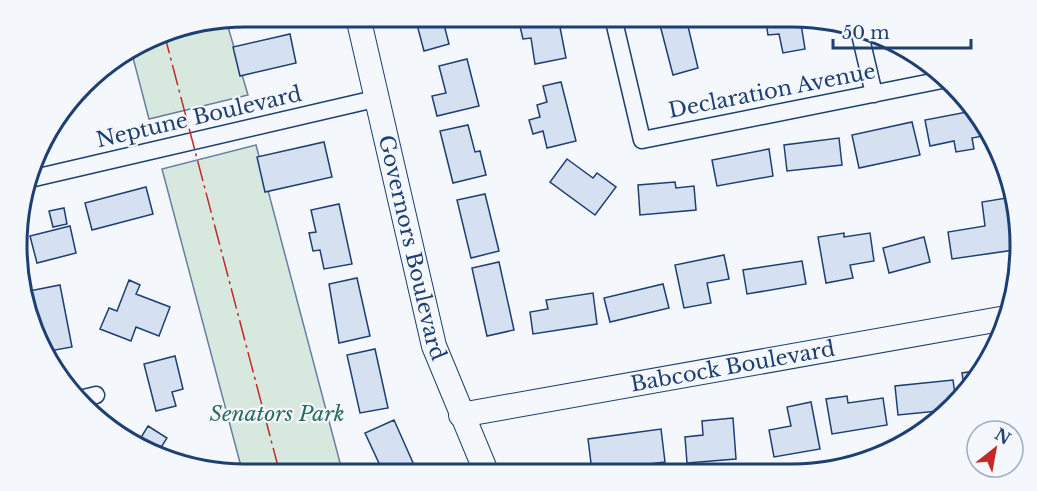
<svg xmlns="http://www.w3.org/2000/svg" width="1037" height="491" viewBox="0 0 1037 491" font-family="'Libre Baskerville',serif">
<rect width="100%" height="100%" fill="#f4f7fb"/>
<path fill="#d7e8df" stroke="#687fa3" stroke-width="1.5" d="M 226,20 L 248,95 L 149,119 L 131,50 L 172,29 Z
M 256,145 L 343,474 L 243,474 L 162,169 Z"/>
<path fill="#d5e0f0" stroke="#1d3f73" stroke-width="1.5" d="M 415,17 L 442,17 L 449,44 L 424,51 Z
M 526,17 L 558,17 L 566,58 L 535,64 L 531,38 L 523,39 L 519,22 L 526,20 Z
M 765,17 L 800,18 L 805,49 L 783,53 L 779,34 L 768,35 Z
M 686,18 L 698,68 L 673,75 L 660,25 Z
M 290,34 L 296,63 L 240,76 L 233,47 Z
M 467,59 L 479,106 L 437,116 L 432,96 L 446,93 L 439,66 Z
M 561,82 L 576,141 L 547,148 L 543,131 L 533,134 L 529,120 L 540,117 L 537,105 L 547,102 L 543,86 Z
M 972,111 L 988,135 L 972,138 L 974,149 L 956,152 L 954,141 L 930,146 L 925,120 Z
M 912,122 L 920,155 L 859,168 L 852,135 Z
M 468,125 L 475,152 L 480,151 L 486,175 L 453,183 L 440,131 Z
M 839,138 L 842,165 L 787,171 L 784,145 Z
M 324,142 L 332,177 L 265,192 L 257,157 Z
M 769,149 L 773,176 L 717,186 L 712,160 Z
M 567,159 L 593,178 L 597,173 L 616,187 L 595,215 L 550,182 Z
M 675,182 L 676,188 L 694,186 L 696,210 L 640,215 L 638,185 Z
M 146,187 L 153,214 L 92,230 L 85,203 Z
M 485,194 L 499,251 L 471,258 L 457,200 Z
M 1006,198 L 1014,250 L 952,259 L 948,232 L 985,226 L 982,202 Z
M 339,204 L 352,264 L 324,269 L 320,250 L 313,251 L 309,233 L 316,232 L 311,210 Z
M 64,208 L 67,224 L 53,227 L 49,211 Z
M 70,226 L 76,253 L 37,263 L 30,236 Z
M 844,233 L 844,237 L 870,233 L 874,261 L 850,265 L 853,278 L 826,283 L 818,237 Z
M 924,237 L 930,262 L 889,273 L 883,248 Z
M 724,255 L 729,279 L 707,283 L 711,303 L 684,308 L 675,265 Z
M 802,261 L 806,284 L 747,294 L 743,270 Z
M 499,262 L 514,330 L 487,336 L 472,268 Z
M 357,278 L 370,336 L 339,343 L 329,284 Z
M 129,280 L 140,285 L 136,294 L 170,307 L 159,336 L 136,327 L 131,341 L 100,329 L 109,308 L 117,311 Z
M 663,284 L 669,308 L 610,322 L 604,298 Z
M 60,285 L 72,347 L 44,352 L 40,345 L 29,291 Z
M 593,293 L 597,324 L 533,334 L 530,312 L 548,309 L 546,300 Z
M 375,349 L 388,408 L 360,413 L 347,355 Z
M 175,356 L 183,389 L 172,392 L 176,406 L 156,411 L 144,364 Z
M 982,370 L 973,385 L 965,393 L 962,373 Z
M 953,380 L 956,402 L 948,410 L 898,415 L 895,386 Z
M 847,396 L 848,403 L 883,398 L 887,425 L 832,434 L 826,399 Z
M 811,402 L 820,449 L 774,457 L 769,430 L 791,426 L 787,407 Z
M 733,418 L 736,459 L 687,463 L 685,437 L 703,435 L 702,421 Z
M 394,420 L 418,474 L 384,474 L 365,433 Z
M 148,426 L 167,438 L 160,449 L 176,461 L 158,457 L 137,444 Z
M 661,429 L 665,462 L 592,471 L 588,439 Z"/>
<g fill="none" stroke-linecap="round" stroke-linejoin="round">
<g stroke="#1d3f73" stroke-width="19">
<path id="street" d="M 613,17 L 642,140 L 947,79
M 859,30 L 874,94
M 30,179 L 379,98
M 80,399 L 96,395"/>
</g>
<g stroke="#1d3f73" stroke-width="26">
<g id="secondary">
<path id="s1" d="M 358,17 L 434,346 L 487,474"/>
<path id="s2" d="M 461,415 L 1006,318"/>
</g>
</g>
<use href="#street" stroke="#f4f7fb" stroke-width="16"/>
<use href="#secondary" stroke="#f4f7fb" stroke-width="24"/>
<path stroke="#c62828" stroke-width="1.5" stroke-dasharray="21 4.5 3 4.5" stroke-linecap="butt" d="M 164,33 L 280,474"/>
</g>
<g text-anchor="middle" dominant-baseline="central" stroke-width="4.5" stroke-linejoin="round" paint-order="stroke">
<g font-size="21" fill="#1d3f73" stroke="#f4f7fb">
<text transform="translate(772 91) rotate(-11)">Declaration Avenue</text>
<text transform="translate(199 117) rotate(-13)">Neptune Boulevard</text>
<text stroke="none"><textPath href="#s1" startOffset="237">Governors Boulevard</textPath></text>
<text stroke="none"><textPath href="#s2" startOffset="276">Babcock Boulevard</textPath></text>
</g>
<g font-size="21" font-style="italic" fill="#2c6c60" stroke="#f4f7fb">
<text x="277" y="414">Senators Park</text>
</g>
</g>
<path d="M0 0H1037V491H0ZM245 27H792A218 218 0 0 1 1010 245V246A218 218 0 0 1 792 464H245A218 218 0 0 1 27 246V245A218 218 0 0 1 245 27Z" fill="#f4f7fb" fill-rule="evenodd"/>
<path fill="none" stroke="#1d3f73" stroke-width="3" d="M245 27H792A218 218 0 0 1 1010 245V246A218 218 0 0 1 792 464H245A218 218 0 0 1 27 246V245A218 218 0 0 1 245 27Z"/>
<g transform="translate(995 449) rotate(31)"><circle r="28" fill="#f4f7fb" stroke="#9eadc5" stroke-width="1.5"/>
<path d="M0-4.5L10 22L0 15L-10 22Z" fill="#c62828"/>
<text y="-9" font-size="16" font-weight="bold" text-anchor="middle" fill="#1d3f73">N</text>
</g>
<path d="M833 39v9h138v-9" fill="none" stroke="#1d3f73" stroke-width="3"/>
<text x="842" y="39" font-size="18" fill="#1d3f73" stroke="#f4f7fb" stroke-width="4.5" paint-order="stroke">50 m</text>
</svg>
